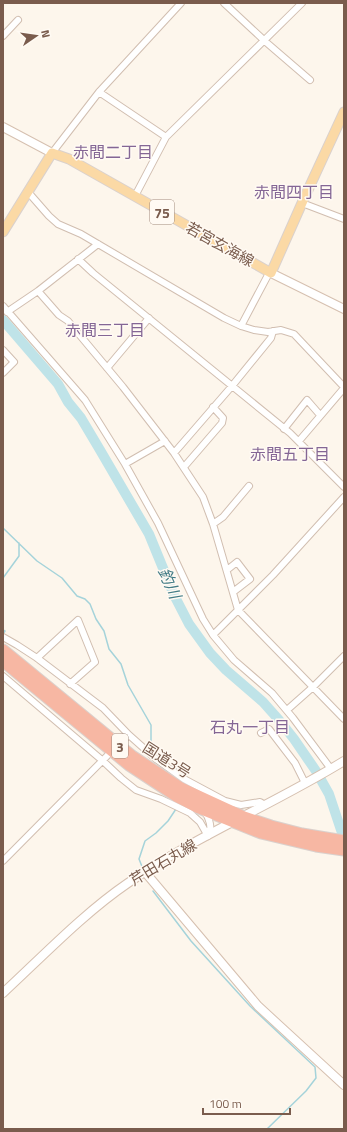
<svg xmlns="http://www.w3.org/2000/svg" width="347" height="1132" viewBox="0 0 347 1132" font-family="'Titillium Web','Noto Sans JP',sans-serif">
<rect width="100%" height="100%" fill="#fdf6ec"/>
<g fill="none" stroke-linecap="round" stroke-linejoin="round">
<path stroke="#a5d3da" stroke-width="1.5" d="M 3,528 L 37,561 L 62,578 L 77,596 L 85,599 L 90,604 L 96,619 L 104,631 L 109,649 L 121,664 L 128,685 L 151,725 L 151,746 L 158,757
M 3,578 L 19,556 L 19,543
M 3,630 L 5,631 L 3,634
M 176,769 L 189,779
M 143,869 L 139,859 L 145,841 L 156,833 L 168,821 L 176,809
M 153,891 L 191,941 L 250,1006 L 315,1067 L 316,1078 L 306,1091 L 267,1129"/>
<path stroke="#bfe3e8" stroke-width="10" d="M 3,320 L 58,384 L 68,402 L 81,418 L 100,450 L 149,534 L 174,595 L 189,624 L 210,653 L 226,670 L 263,702 L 279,720 L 294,739 L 316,771 L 329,794 L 344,839"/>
<g stroke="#d1beb0" stroke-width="8">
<path id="street" d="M 224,3 L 267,43 L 310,80
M 3,36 L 18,20
M 99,92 L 166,137
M 52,153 L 99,92 L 181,3
M 28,192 L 49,216 L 58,224 L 81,234 L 98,244 L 224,318 L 241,326 L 254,330 L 268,332 L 281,330 L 294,334 L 344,387
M 135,196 L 166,137 L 302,3
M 302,203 L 344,219
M 78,259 L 93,273 L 290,433 L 344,487
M 38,291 L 59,315 L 68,321 L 123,387 L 174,453 L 203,497 L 213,524 L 238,610 L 344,719
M 3,306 L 85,400 L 125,464 L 158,523 L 203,619 L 213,635 L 234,660 L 272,693 L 293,718 L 331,769
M 7,312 L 38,291 L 98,244
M 241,326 L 268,275 L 271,273
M 3,350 L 14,362 L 3,373
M 107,368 L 149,318
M 284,429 L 307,400 L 320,415
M 299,441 L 344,388
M 174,453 L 232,386 L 271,338 L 273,331
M 125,464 L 165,441
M 184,467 L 222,423 L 223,418 L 213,407
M 213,524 L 223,517 L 249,486
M 227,570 L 237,562 L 250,579 L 233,592
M 213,635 L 273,575 L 344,497
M 3,637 L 17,645 L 37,658 L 103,708 L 129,735 L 156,759 L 184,779 L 225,801 L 241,805 L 260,802 L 265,805
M 37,658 L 78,620 L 95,662 L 70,684
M 3,676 L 103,761 L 121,778 L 136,790 L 161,799 L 190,813 L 200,822 L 208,836
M 287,710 L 313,687 L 344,656
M 261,733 L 269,729 L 295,763 L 305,783
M 121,742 L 129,735
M 204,811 C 209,817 213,828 208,836
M 3,861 L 107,756"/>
</g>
<g stroke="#d6c0b0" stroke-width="10">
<path id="secondary" d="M 3,127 L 52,153
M 271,273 L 344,309
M 145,872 L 258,1006 L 344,1085
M 3,993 C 43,956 84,913 128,883 C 196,836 274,804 344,761"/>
</g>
<g stroke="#dad1cd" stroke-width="11">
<path id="primary" d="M 3,232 L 52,153 L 69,159 L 271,273 L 302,203 L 344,112"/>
</g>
<g stroke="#dad1cd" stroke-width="13">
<path id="highway" d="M 3,650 L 132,756 L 181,788 L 244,817 L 271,826 L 302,834 L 344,841
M 3,661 L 129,765 L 176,796 L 199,808 L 261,833 L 316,846 L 344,850"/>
</g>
<use href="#street" stroke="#fff" stroke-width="6"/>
<use href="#secondary" stroke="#fff" stroke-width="8"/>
<use href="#primary" stroke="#fbd9a5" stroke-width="9"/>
<use href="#highway" stroke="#f7b7a3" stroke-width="11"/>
</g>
<g text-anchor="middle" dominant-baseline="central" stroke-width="3" stroke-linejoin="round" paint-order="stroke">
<g fill="#fffaf3" stroke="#a28b7f" stroke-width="1">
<rect x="150" y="200" width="24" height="24" rx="3"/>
<rect x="112" y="734" width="16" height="24" rx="3"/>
</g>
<g font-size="14" font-weight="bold" fill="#7a5c4d">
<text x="162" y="212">75</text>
<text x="120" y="746">3</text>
</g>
<g font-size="15" fill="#7a5c4d" stroke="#fffaf3">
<text transform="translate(220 244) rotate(29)">若宮玄海線</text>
<text transform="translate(167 760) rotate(32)">国道3号</text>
<text transform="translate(163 862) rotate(-31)">芹田石丸線</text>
</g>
<g font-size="16" fill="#846695" stroke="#fffaf3">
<text x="113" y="152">赤間二丁目</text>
<text x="294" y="192">赤間四丁目</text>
<text x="105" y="330">赤間三丁目</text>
<text x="290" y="454">赤間五丁目</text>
<text x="250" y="727">石丸一丁目</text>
</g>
<g font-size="16" font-style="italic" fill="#437c86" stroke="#fffaf3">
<text transform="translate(170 583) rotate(66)">釣川</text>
</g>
</g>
<rect width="347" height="1132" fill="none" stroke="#7a5c4d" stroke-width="8"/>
<g transform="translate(36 36) rotate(77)" stroke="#fffaf3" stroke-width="3" paint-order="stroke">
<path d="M0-3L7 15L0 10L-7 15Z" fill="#7a5c4d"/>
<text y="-6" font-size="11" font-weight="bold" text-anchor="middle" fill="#7a5c4d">N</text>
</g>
<path d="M203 1108v6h87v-6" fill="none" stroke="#7a5c4d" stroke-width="2"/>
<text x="209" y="1108" font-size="12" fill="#7a5c4d" stroke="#fffaf3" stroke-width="3" paint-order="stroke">100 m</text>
</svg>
